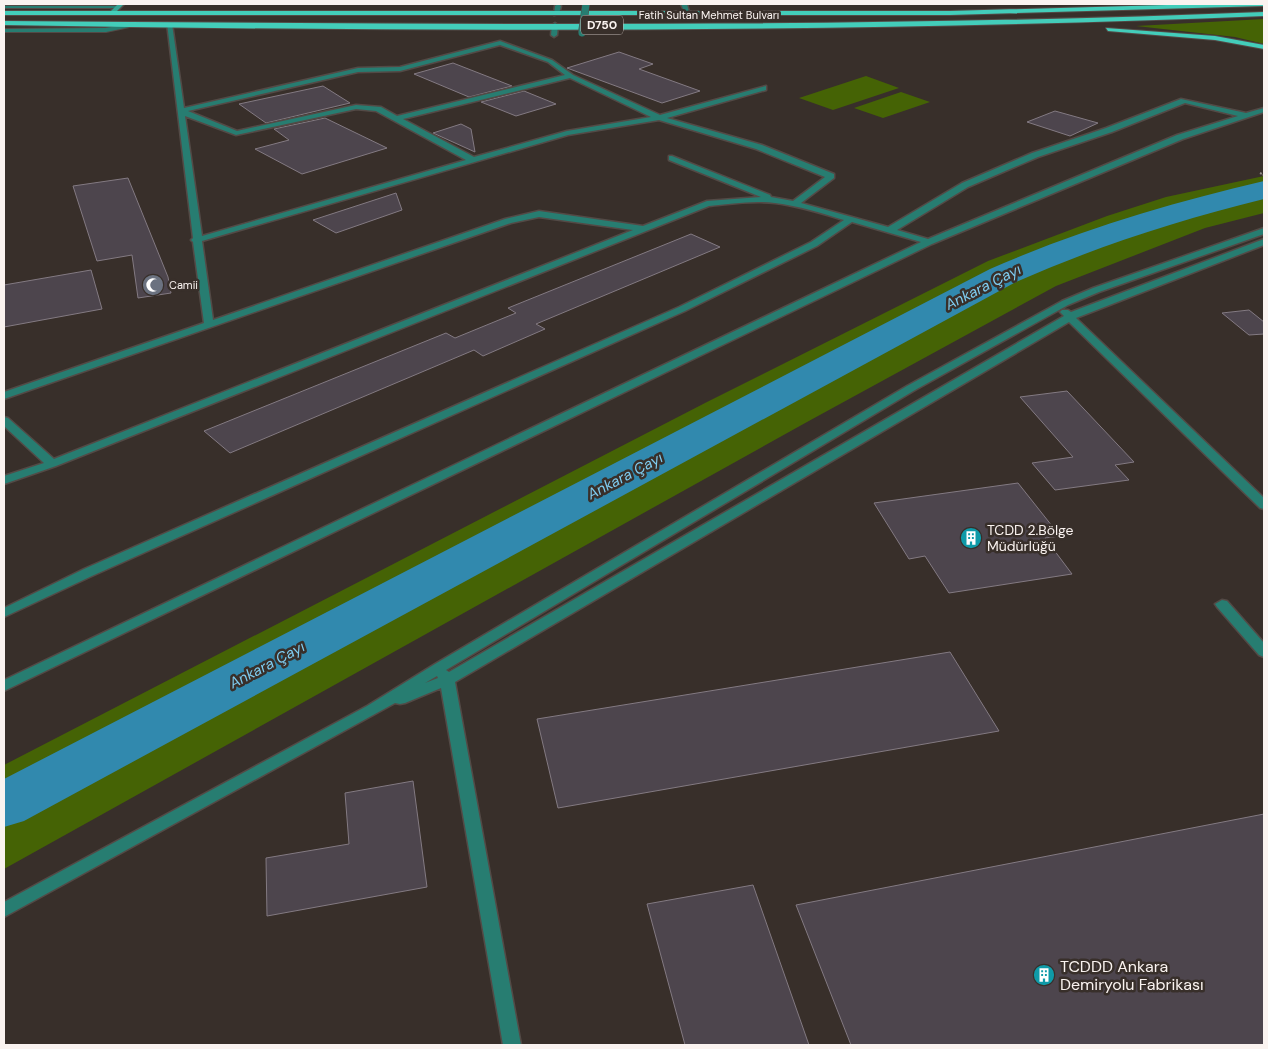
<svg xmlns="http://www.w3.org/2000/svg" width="1268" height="1049" viewBox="0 0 1268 1049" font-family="'DM Sans',sans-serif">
<rect width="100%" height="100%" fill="#382f2a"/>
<path fill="#456305" d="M 1264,19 L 1264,44 L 1235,37 L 1136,26 Z
M 866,76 L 899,88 L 833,110 L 799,98 Z
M 901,92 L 930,102 L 883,118 L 854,108 Z
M 1264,176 L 1264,213 L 1205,228 L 1056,286 L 807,422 L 4,869 L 4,765 L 705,403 L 988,261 L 1107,216 L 1166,197 Z"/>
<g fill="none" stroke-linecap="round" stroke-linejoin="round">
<path fill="#3189ae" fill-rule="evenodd" d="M 1264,181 L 1264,199 C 1178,220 1095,247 1014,283 L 24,821 L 4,827 L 4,779 L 990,269 C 1079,230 1170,203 1264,181 Z"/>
</g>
<path fill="#4d454d" stroke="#837a82" d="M 619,52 L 653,64 L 639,69 L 700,91 L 662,103 L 567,68 Z
M 453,63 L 512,86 L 469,97 L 414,74 Z
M 323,86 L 350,103 L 266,123 L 239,104 Z
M 524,91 L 556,104 L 516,116 L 481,102 Z
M 1055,111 L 1098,123 L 1070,136 L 1027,122 Z
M 325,118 L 387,148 L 302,174 L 255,149 L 289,140 L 274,129 Z
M 461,124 L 471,129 L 475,152 L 433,133 Z
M 128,178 L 168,277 L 171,293 L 138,298 L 132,255 L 97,261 L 73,186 Z
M 396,193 L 402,210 L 336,233 L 313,220 Z
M 691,234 L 720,247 L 536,324 L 545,329 L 483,356 L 474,350 L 230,453 L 204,431 L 446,333 L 455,338 L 516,313 L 508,308 Z
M 91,270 L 102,309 L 4,327 L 4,285 Z
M 1249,310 L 1264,322 L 1264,334 L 1249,335 L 1222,313 Z
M 1067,391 L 1134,462 L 1115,465 L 1129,480 L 1055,490 L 1032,463 L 1073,457 L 1020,397 Z
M 1018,483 L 1060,536 L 1045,538 L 1072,574 L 949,593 L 925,556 L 909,559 L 874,503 Z
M 950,652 L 999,731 L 558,808 L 537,719 Z
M 413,781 L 427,887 L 267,916 L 266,858 L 349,844 L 345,793 Z
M 1264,814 L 1264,1045 L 851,1045 L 796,905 Z
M 753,885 L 809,1045 L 685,1045 L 647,904 Z"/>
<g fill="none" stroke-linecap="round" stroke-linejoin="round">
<g stroke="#534a46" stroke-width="2">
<path id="service" d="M 4,6 L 118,6 L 120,7 L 118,8 L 4,8 Z
M 137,22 L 139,25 L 106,32 L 4,32 L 4,29 L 106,28 Z"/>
</g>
<g stroke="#534a46" stroke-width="3">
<path id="pedestrian" d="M 558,4 L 561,6 L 559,14 L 554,15 L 555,6 Z
M 555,23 L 558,25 L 557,35 L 554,37 L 551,35 L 552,25 Z"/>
</g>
<g stroke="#534a46" stroke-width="3">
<path id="minor" d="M 167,23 L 172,24 L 184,108 L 358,68 L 400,67 L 500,41 L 552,60 L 573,75 L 660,115 L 766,86 L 766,90 L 667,118 L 762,145 L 834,174 L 834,178 L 801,203 L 888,227 L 962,183 L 1032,153 L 1106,128 L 1181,99 L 1246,113 L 1264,108 L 1264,112 L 1183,139 L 932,244 L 4,691 L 4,680 L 921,242 L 852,222 L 817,246 L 685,311 L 94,575 L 4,617 L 4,608 L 84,569 L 679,307 L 811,242 L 844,220 C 821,213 799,206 775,203 C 753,200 730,204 709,206 L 56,466 L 4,484 L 4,476 L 44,463 L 4,426 L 4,417 L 8,418 L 54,459 L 633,230 L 539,217 L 511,223 L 4,399 L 4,392 L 204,323 L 193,242 L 191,240 L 193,238 ZM 500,45 L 548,62 L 565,75 L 397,116 L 381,107 L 356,105 L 237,131 L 188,111 L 358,72 L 400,71 ZM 570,78 L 651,117 L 567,131 L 474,157 L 403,119 ZM 1185,103 L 1238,116 L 1177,135 L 928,239 L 897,230 L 968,187 L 1038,157 L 1112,132 ZM 356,109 L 376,111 L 466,160 L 202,236 L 185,116 L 236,135 ZM 659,120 L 756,149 L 825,177 L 793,201 L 771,197 L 770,195 L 672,156 L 669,156 L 669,160 L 761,197 L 707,201 L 643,226 L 539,211 L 505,219 L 213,320 L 202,241 L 568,135 Z
M 1264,228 L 1264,234 L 1099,292 L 1068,305 L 915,390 L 446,670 L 449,672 L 1064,316 L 1060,312 L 1062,310 L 1068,310 L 1071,312 L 1264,239 L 1264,245 L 1076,318 L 1264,498 L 1264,509 L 1260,508 L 1069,322 L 455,682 L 521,1045 L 503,1045 L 441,688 L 405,703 L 400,704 L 395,703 L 4,917 L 4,902 L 367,706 L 435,664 L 907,386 L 1062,301 L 1093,288 ZM 437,676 L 438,678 L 425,683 Z
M 1222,600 L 1227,601 L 1264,643 L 1264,657 L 1259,655 L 1217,607 L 1215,604 Z"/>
</g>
<g stroke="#534a46" stroke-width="3">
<path id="tertiary" d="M 681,4 L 687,4 L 690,16 L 686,16 Z"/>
</g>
<g stroke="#534a46" stroke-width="3">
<path id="secondary" d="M 118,4 L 124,4 L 114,14 L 110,14 L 110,12 Z"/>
</g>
<g stroke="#534a46" stroke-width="2">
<path id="trunk" d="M 1202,4 L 1264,4 L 1264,6 L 950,15 L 4,15 L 4,11 L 950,11 Z
M 1264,12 L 1264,16 C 844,33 424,32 4,25 L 4,21 C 424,24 844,29 1264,12 Z
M 1106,28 L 1215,36 L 1264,45 L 1264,49 L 1215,40 L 1108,31 Z"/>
</g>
<path stroke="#938b87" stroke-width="2" stroke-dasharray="2 1" stroke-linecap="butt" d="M 1260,173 L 1264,175"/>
<use href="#service" fill="#277d71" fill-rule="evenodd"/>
<use href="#pedestrian" fill="#277d71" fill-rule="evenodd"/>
<use href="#minor" fill="#277d71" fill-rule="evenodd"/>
<use href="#tertiary" fill="#277d71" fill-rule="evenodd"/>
<use href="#secondary" fill="#36a394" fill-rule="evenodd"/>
<use href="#trunk" fill="#43cdba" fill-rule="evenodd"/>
<g stroke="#534a46" stroke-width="8" stroke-linecap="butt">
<path id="pedestrian-bridge" d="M 582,33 L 586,4"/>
</g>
<use href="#pedestrian-bridge" stroke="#277d71" stroke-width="7"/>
</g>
<defs>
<g id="mosque-disc" transform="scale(1.125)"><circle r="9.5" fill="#6b7280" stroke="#382f2a"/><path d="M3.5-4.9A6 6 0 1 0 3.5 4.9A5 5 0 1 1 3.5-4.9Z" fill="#fff"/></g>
<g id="building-disc" transform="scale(1.125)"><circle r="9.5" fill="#0f9aa8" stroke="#382f2a"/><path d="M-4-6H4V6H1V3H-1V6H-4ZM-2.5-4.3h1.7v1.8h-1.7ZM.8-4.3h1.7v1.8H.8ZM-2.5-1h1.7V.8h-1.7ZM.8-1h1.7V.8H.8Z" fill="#fff"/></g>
</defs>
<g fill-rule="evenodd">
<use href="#mosque-disc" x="153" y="285"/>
<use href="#building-disc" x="971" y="538"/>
<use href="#building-disc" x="1044" y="975"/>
</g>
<g text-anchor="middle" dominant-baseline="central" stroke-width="5" stroke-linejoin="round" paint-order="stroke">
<g font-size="11" fill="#faf3f0" stroke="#382f2a">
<text x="709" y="15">Fatih Sultan Mehmet Bulvarı</text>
</g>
<g font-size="11" fill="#faf3f0" stroke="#382f2a" text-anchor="start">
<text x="169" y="285">Camii</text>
</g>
<rect fill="#382f2a" stroke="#c0b8b5" stroke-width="1" x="581" y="15.5" width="42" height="19" rx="4"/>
<g font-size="12" font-weight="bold" fill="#faf3f0">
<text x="602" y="25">D750</text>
</g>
<g font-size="14" fill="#faf3f0" stroke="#382f2a" text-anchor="start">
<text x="987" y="530">TCDD 2.Bölge<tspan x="987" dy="16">Müdürlüğü</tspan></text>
</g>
<g font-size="15" font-style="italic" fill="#7fcdf1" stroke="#382f2a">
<text transform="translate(983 287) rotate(-27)">Ankara Çayı</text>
<text transform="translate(625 476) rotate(-28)">Ankara Çayı</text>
<text transform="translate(267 665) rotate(-28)">Ankara Çayı</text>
</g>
<g font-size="16" fill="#faf3f0" stroke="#382f2a" text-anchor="start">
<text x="1060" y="966">TCDDD Ankara<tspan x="1060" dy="18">Demiryolu Fabrikası</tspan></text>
</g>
</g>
<rect width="1268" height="1049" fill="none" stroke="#faf3f0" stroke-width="10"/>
</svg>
